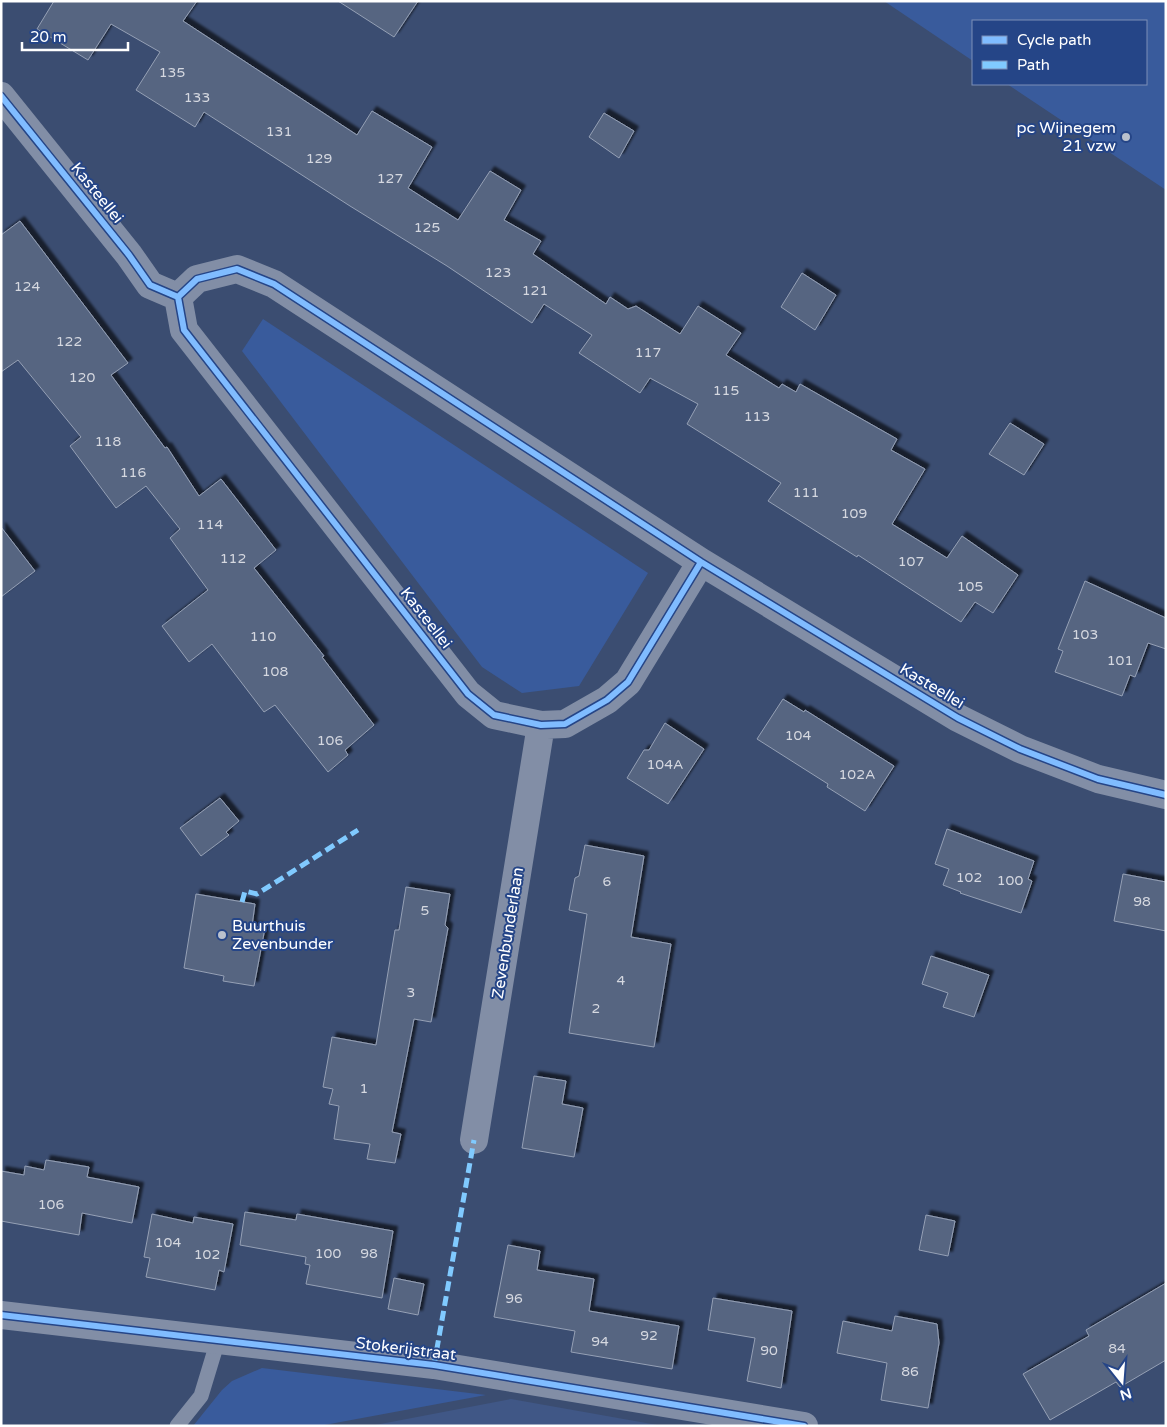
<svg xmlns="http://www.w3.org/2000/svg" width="1167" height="1427" viewBox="0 0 1167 1427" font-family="'Varela Round',sans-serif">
<defs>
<filter id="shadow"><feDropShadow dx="4.5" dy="-4.5" stdDeviation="1" flood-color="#0009"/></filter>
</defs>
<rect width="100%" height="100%" fill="#3b4d71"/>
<path fill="#395b9c" d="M 884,1 L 1166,1 L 1166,190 L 1007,84 L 1146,84 L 1146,21 L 973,21 L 973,61 Z
M 263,319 L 648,573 L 579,686 L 522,693 L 482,667 L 242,351 Z
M 262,1368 L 486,1395 L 319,1426 L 193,1426 L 222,1390 L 232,1381 Z"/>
<path fill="#405786" d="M 511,1399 L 663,1426 L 370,1426 Z"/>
<path fill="#566581" stroke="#95a0b5" filter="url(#shadow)" d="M 54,1 L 197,1 L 183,21 L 357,135 L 372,111 L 432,147 L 408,188 L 458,220 L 490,171 L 521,190 L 504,220 L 541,241 L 533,254 L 606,304 L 610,297 L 628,309 L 636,306 L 680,334 L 698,306 L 741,333 L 726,355 L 779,388 L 782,384 L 796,392 L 800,384 L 897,439 L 891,450 L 925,469 L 892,524 L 947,558 L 962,536 L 1018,575 L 993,613 L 975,602 L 961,622 L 858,555 L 857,557 L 768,501 L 781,483 L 687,424 L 698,404 L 650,378 L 640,393 L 579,353 L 592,335 L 544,304 L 532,323 L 447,266 L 350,206 L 204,112 L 195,127 L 136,90 L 160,52 L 111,24 L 88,60 L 37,29 Z
M 338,1 L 418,1 L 394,37 Z
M 604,113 L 634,131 L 619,158 L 589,137 Z
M 20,221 L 128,363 L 111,375 L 165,448 L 167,447 L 199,496 L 221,479 L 276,550 L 254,568 L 324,656 L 322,657 L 374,725 L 345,750 L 348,755 L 328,772 L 275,705 L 264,712 L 212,644 L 189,662 L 162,626 L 208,590 L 170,538 L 180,529 L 146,486 L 116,508 L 70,446 L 81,437 L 18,360 L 1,372 L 1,235 Z
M 802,273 L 836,295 L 815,330 L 781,307 Z
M 1010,423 L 1044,444 L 1024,475 L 989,454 Z
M 1,527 L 35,571 L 1,597 Z
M 1085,581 L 1166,618 L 1166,649 L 1148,643 L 1135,677 L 1130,675 L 1122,696 L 1055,672 L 1063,651 L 1058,649 Z
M 783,699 L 804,712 L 805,710 L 894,766 L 865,811 L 827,787 L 828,784 L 757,739 Z
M 665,723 L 704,749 L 668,804 L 627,778 L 644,750 L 649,750 Z
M 220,798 L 239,821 L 226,832 L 229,835 L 201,856 L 180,828 Z
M 947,829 L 1034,861 L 1028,879 L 1032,881 L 1021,913 L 960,893 L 961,892 L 943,885 L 949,869 L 935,864 Z
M 585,845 L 644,856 L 631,937 L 671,944 L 654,1047 L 569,1033 L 587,914 L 569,910 L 575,878 L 579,876 Z
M 1123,874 L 1166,882 L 1166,931 L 1114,921 Z
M 406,887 L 450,894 L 445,925 L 448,928 L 431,1022 L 414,1019 L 392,1132 L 401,1134 L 395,1163 L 367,1159 L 370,1144 L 334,1139 L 339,1106 L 329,1104 L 333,1089 L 323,1087 L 332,1037 L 376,1045 L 395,930 L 399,930 Z
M 196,894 L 255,904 L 252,926 L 265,928 L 254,986 L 223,981 L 224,976 L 184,968 Z
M 931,956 L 989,975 L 974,1017 L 943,1007 L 948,993 L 922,984 Z
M 534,1076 L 566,1081 L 562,1104 L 583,1108 L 574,1157 L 522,1148 Z
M 46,1160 L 89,1167 L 87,1177 L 139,1187 L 132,1223 L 82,1213 L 79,1235 L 1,1221 L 1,1171 L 24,1175 L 25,1166 L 44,1170 Z
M 245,1212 L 296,1220 L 297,1214 L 393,1231 L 382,1298 L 306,1284 L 310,1265 L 305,1264 L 306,1257 L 240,1245 Z
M 152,1214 L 193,1223 L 194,1217 L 233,1224 L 224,1272 L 219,1270 L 215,1290 L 146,1277 L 150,1258 L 144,1257 Z
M 926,1215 L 955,1221 L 948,1256 L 919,1250 Z
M 508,1245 L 540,1251 L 537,1270 L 594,1279 L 589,1311 L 679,1326 L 672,1369 L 571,1352 L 575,1331 L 494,1317 Z
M 394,1278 L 424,1284 L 418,1315 L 388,1309 Z
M 1166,1283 L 1166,1360 L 1120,1387 L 1116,1382 L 1050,1420 L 1023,1374 L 1089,1336 L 1086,1330 Z
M 713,1298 L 792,1311 L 781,1388 L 747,1381 L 755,1338 L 708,1330 Z
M 895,1316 L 937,1324 L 939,1343 L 928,1408 L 881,1400 L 887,1363 L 837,1353 L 843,1321 L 892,1331 Z"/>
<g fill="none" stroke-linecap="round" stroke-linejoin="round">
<path stroke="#828ea6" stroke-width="15" d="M 177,1426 L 201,1396 L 218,1340"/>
<path stroke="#828ea6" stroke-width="28" d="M 1,96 L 129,255 L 150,285 L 178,297
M 178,297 L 197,279 L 237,269 L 274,284 L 701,562 L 958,718 L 1020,749 L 1098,779 L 1166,795
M 178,297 L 184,330 L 468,694 L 494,715 L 541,725 L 565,724 L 607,700 L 628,682 L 701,562
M 474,1140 L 541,725"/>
<path stroke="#828ea6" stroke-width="28" d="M 1,1315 L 434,1365 L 804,1426"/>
<path stroke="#80caff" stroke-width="5" stroke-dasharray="10 5" stroke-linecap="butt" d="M 242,902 L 245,891 L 257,894 L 358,830
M 434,1365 L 474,1140"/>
<g stroke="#254587" stroke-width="9">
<path id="cycleway" d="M 1,96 L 129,255 L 150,285 L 178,297
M 178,297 L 197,279 L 237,269 L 274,284 L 701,562 L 958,718 L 1020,749 L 1098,779 L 1166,795
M 178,297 L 184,330 L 468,694 L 494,715 L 541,725 L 565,724 L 607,700 L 628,682 L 701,562
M 1,1315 L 434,1365 L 804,1426"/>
</g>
<use href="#cycleway" stroke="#80bcff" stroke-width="6"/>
</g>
<g fill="#bac1cd" stroke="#254587" stroke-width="2">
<circle cx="1126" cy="137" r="5"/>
<circle cx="222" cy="935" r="5"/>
</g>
<g text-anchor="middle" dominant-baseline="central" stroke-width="4" stroke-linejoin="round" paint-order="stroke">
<g font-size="14" fill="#d5d8e0">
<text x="172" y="72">135</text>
<text x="197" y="97">133</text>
<text x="279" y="131">131</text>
<text x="319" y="158">129</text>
<text x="390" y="178">127</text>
<text x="427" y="227">125</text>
<text x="498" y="272">123</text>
<text x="27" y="286">124</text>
<text x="535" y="290">121</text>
<text x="69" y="341">122</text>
<text x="648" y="352">117</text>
<text x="82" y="377">120</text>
<text x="726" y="390">115</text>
<text x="757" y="416">113</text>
<text x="108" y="441">118</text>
<text x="133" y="472">116</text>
<text x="806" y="492">111</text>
<text x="854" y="513">109</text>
<text x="210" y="524">114</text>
<text x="233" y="558">112</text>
<text x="911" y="561">107</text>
<text x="970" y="586">105</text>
<text x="1085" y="634">103</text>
<text x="263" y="636">110</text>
<text x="1120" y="660">101</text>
<text x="275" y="671">108</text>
<text x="798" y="735">104</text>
<text x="330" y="740">106</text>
<text x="665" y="764">104A</text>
<text x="857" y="774">102A</text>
<text x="969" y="877">102</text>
<text x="1010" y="880">100</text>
<text x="607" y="881">6</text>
<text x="1142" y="901">98</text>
<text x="425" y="910">5</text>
<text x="621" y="980">4</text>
<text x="411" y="992">3</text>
<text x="596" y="1008">2</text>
<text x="364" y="1088">1</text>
<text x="51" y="1204">106</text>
<text x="168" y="1242">104</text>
<text x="328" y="1253">100</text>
<text x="369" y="1253">98</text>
<text x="207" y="1254">102</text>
<text x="514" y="1298">96</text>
<text x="649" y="1335">92</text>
<text x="600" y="1341">94</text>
<text x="1117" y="1348">84</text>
<text x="769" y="1350">90</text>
<text x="910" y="1371">86</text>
</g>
<g font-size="16" fill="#fff" stroke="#254587" text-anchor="end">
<text x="1116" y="128">pc Wijnegem<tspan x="1116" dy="18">21 vzw</tspan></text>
<text x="232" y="926" text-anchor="start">Buurthuis<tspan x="232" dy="18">Zevenbunder</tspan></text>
</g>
<g font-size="16" fill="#fff" stroke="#254587">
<text transform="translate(97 193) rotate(51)">Kasteellei</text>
<text transform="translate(426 618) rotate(52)">Kasteellei</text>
<text transform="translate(932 686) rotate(31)">Kasteellei</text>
<text transform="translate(508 933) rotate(-81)">Zevenbunderlaan</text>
<text transform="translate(406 1349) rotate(7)">Stokerijstraat</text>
</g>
</g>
<rect width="1167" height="1427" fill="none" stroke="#ffffff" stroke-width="5"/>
<rect x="972" y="20" width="175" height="65" fill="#254587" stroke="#7c8fb7"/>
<rect x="982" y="36" width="25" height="8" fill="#80bcff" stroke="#7c8fb7"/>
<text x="1017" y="45" font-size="15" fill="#ffffff">Cycle path</text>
<rect x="982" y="61" width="25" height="8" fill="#80caff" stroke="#7c8fb7"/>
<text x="1017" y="70" font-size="15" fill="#ffffff">Path</text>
<g transform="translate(1122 1382) rotate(163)" stroke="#254587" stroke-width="4" paint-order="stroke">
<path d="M0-4L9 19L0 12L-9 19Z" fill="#ffffff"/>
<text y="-8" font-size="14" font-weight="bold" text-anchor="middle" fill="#ffffff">N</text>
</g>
<path d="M22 42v8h106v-8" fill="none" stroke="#ffffff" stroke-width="2.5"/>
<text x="30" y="42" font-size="15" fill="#ffffff" stroke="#254587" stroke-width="4" paint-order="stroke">20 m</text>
</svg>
